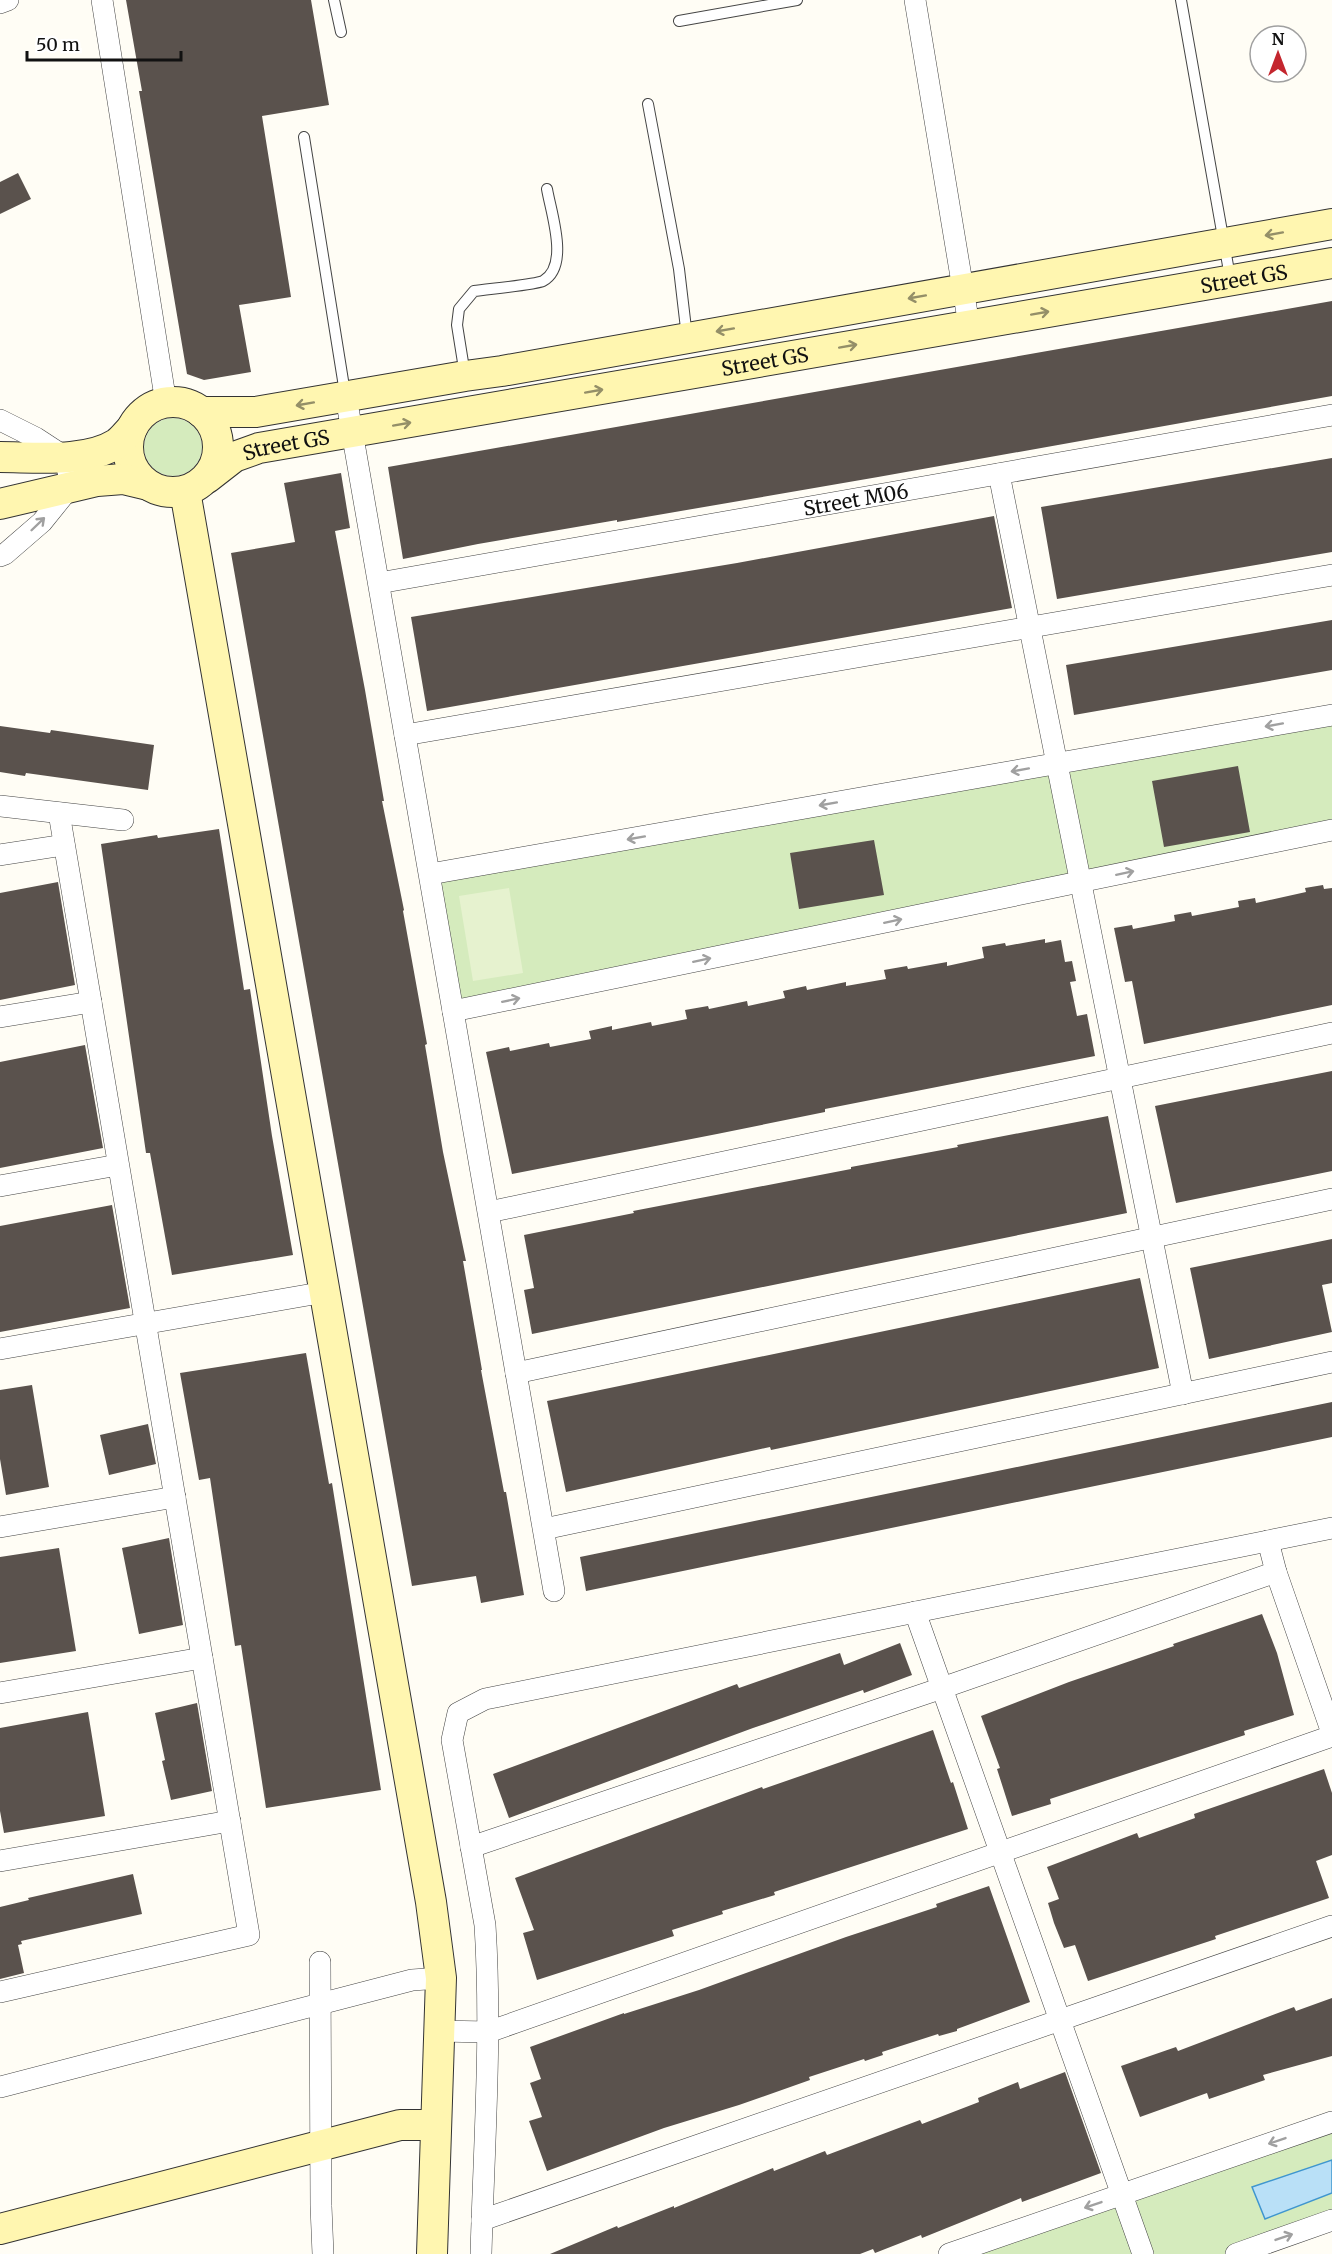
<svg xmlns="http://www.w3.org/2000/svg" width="1332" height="2254" viewBox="0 0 1332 2254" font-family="Merriweather,serif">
<rect width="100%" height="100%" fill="#fffdf5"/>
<path fill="#d5ebbd" d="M144 447a29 29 0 1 1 58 0a29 29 0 1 1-58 0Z
M 1332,715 L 1332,830 L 453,1011 L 430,874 Z
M 1332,2122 L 1332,2220 L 1236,2254 L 949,2254 Z"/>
<path fill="#e6f2cf" d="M 509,888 L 523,973 L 473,981 L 459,896 Z"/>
<path fill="#b9e0f7" stroke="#3f96cf" stroke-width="1.5" d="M 1332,2160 L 1332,2193 L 1265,2219 L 1252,2187 Z"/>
<path fill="#5a524d" d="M 126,0 L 311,0 L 329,105 L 262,116 L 291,297 L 239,305 L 251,372 L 204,380 L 187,374 L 139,91 L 142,91 Z
M 18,173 L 31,199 L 0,214 L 0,182 Z
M 1332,301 L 1332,396 L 878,477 L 617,522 L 617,520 L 478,544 L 403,559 L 388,467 Z
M 1332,458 L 1332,552 L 1057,599 L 1041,507 Z
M 341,473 L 350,528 L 335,531 L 365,690 L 384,801 L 382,801 L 404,910 L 403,911 L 427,1044 L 425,1045 L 443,1152 L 466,1261 L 463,1261 L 482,1370 L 481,1370 L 504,1492 L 506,1492 L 524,1595 L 481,1603 L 476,1576 L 412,1586 L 231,553 L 295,542 L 284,483 Z
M 994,516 L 1012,608 L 427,711 L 411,617 L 737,563 Z
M 1332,620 L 1332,670 L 1074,715 L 1066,665 Z
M 0,726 L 50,733 L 51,730 L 154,745 L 148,790 L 26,773 L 25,776 L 0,772 Z
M 1238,766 L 1250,832 L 1164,847 L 1152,781 Z
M 219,829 L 244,990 L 250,989 L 272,1136 L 293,1255 L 172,1275 L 150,1153 L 146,1153 L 101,844 L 157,835 L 158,838 Z
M 874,840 L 884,895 L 799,909 L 790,853 Z
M 58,882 L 75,985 L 0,1000 L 0,893 Z
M 1323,885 L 1324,889 L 1332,888 L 1332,1005 L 1144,1044 L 1132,981 L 1125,982 L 1114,928 L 1132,925 L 1133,929 L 1175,921 L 1174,915 L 1191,912 L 1192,916 L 1239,907 L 1238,901 L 1255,898 L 1256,903 L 1306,892 L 1305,888 Z
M 1045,939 L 1045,943 L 1061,940 L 1065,962 L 1072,961 L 1076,981 L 1070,982 L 1077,1016 L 1087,1014 L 1095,1056 L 825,1109 L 825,1112 L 717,1134 L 512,1174 L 486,1052 L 509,1047 L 510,1051 L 549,1043 L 550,1047 L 591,1039 L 589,1031 L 612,1026 L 612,1030 L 651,1022 L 652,1026 L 687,1019 L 685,1010 L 708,1006 L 709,1009 L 747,1001 L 748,1006 L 785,998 L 783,991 L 806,986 L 807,990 L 846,982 L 846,986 L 886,979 L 884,970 L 907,966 L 908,969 L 947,962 L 947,966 L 984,958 L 982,947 L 1005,943 L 1006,946 Z
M 85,1045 L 103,1148 L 0,1168 L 0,1062 Z
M 1332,1071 L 1332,1171 L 1176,1203 L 1155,1106 Z
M 1108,1116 L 1127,1213 L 532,1334 L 524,1290 L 534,1288 L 524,1235 L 634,1213 L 633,1211 L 851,1169 L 851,1167 L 958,1147 L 957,1145 Z
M 112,1205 L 130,1308 L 0,1332 L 0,1226 Z
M 1332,1239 L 1332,1283 L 1322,1285 L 1332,1332 L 1209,1359 L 1190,1268 Z
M 1140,1278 L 1159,1368 L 771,1450 L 770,1447 L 566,1492 L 547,1401 Z
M 306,1353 L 329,1484 L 332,1483 L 381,1790 L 266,1808 L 241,1645 L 235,1646 L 210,1478 L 199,1480 L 180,1373 Z
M 32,1385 L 49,1487 L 6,1495 L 0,1459 L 0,1390 Z
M 1332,1402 L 1332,1437 L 586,1591 L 580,1557 Z
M 148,1424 L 156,1464 L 109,1475 L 100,1435 Z
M 169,1538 L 183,1625 L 139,1634 L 122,1548 Z
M 59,1548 L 76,1651 L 0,1663 L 0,1557 Z
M 1262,1614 L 1277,1653 L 1294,1715 L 1244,1731 L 1245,1735 L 1050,1799 L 1051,1804 L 1012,1816 L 997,1769 L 1000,1768 L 981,1716 L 1069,1682 L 1174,1646 L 1173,1644 Z
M 900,1643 L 912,1675 L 864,1693 L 863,1690 L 753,1728 L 509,1818 L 493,1774 L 737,1684 L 739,1688 L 840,1653 L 844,1665 Z
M 197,1703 L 212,1791 L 171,1800 L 162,1761 L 165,1760 L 155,1713 Z
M 88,1712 L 105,1816 L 4,1833 L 0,1811 L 0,1728 Z
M 933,1730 L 951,1783 L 953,1782 L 968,1829 L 774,1892 L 775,1895 L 722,1911 L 723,1914 L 672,1930 L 674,1936 L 537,1980 L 523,1933 L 534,1930 L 515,1878 L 762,1787 L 763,1789 Z
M 1324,1769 L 1332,1793 L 1332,1855 L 1316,1861 L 1329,1898 L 1215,1936 L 1216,1939 L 1088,1981 L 1075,1945 L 1064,1948 L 1054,1923 L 1048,1903 L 1059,1899 L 1047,1867 L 1137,1833 L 1139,1838 L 1195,1818 L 1194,1814 Z
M 133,1874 L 142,1914 L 21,1941 L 22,1944 L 18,1945 L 24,1973 L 0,1979 L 0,1907 L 29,1900 L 28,1898 Z
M 989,1886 L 1030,2002 L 957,2029 L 957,2031 L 939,2036 L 938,2034 L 882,2052 L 883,2055 L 865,2061 L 864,2059 L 809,2077 L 810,2080 L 739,2105 L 664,2128 L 547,2171 L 529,2121 L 542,2117 L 530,2083 L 541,2079 L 530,2047 L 624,2013 L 624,2014 L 699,1990 L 846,1937 L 937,1907 L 936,1904 Z
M 1332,1998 L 1332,2056 L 1263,2075 L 1265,2080 L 1209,2099 L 1207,2093 L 1140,2117 L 1121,2066 L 1176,2047 L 1178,2051 L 1294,2007 L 1296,2011 Z
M 1065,2072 L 1101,2173 L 1022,2202 L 1021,2198 L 922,2238 L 921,2235 L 875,2253 L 873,2249 L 860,2254 L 550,2254 L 617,2226 L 618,2228 L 674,2206 L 674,2208 L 773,2168 L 774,2171 L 825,2151 L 827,2155 L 920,2120 L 922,2124 L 979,2102 L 978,2098 L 1018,2082 L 1020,2089 Z"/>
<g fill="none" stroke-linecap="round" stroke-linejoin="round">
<g stroke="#444" stroke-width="12">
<path id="lane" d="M 334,0 L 341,32
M 1181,0 L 1230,277
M 679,21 L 797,0
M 648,104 L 679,269 L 687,337
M 304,137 L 345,393
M 465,375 L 457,325 L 459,309 L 474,291 C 487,289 534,285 543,281 C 570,266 551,213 547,189"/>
</g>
<g stroke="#444" stroke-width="22">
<g id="street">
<path d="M 102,0 L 166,403"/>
<path d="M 915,0 L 969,325"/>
<path d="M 0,3 L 8,0"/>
<path d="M 346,397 L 554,1591"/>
<path d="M 0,420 L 36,438 L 65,457 L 71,486 L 42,522 L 5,554 L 0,556"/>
<path d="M 999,474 L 1183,1394"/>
<path id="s1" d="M 379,583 L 1332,415"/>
<path d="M 405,735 L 1332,575"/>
<path d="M 0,806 L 123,820"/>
<path d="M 0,855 L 64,845"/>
<path d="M 430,874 L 1332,715"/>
<path d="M 453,1011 L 1332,830"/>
<path d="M 0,1017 L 91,1002"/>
<path d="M 0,1186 L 118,1165"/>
<path d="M 489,1212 L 1332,1033"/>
<path d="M 0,1349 L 325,1292"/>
<path d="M 516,1373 L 1332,1199"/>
<path d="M 0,1527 L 175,1497"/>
<path d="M 544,1529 L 1332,1362"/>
<path d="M 1276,1572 L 1332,1733"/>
<path d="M 915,1612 L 1143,2254"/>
<path d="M 0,1693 L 202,1658"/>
<path d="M 471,1847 L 942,1688 L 1276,1572 L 1268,1541"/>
<path d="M 0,1861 L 230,1821"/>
<path d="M 320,1962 L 321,2206 L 323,2254"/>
<path d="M 0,1992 L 249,1935 L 59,813"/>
<path d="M 438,2031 L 488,2032 L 1332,1736"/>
<path d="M 0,2087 L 412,1980 L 441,1978"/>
<path d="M 482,2220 L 1332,1926"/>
<path d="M 481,2254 C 484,2144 492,2034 485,1925 L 452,1740 L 458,1713 L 485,1699 L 1332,1528"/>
<path d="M 949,2254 L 1332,2122"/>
<path d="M 1236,2254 L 1332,2220"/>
</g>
</g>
<g stroke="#333" stroke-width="32">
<g id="secondary">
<circle cx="173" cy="447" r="45"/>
<path d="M 201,412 L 256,412 L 465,376 L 502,371 L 1332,224"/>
<path d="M 0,457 C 34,457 86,463 116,444 C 122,440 127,433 132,428"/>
<path id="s2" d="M 207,478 L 234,457 L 259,448 L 1332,263"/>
<path d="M 185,491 L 431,1902 L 441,1978 L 432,2254"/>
<path d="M 0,504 L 97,481 L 123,479 L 148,485"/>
<path d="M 0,2229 L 400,2125 L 435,2125"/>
</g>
</g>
<use href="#lane" stroke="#fff" stroke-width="10"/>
<use href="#street" stroke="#fff" stroke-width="21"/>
<use href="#secondary" stroke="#fff6b0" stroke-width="30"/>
</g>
<defs><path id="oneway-shaft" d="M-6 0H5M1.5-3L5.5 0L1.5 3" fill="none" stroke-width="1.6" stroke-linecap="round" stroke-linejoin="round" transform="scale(1.5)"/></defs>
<g stroke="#948f68">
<use href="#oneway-shaft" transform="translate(1274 234) rotate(170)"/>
<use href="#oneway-shaft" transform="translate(917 297) rotate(170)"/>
<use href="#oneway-shaft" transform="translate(1040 313) rotate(-10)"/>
<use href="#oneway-shaft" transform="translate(725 330) rotate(170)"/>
<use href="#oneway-shaft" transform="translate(848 346) rotate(-10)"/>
<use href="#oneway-shaft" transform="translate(594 391) rotate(-10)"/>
<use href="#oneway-shaft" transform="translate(305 404) rotate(170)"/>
<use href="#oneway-shaft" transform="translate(402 424) rotate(-10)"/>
</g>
<g stroke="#a0a0a0">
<use href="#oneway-shaft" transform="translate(38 524) rotate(-44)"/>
<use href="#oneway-shaft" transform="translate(1274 725) rotate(170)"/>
<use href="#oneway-shaft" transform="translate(1020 770) rotate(170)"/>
<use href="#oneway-shaft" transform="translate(828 804) rotate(170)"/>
<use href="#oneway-shaft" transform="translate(636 838) rotate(170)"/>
<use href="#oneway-shaft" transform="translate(1125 873) rotate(-12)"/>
<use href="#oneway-shaft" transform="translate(893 921) rotate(-12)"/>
<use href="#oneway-shaft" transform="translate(702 960) rotate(-12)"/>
<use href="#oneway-shaft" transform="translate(511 1000) rotate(-12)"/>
<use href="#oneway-shaft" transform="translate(1277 2141) rotate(161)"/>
<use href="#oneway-shaft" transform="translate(1093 2205) rotate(161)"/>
<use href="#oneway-shaft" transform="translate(1284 2237) rotate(-19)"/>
</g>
<g text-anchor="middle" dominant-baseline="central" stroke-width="6" stroke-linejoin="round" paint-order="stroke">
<g font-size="20" fill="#111" stroke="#fff">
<text stroke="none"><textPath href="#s2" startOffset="1060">Street GS</textPath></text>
<text stroke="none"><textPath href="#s2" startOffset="574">Street GS</textPath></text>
<text stroke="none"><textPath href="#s2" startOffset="88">Street GS</textPath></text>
<text stroke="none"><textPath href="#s1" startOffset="484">Street M06</textPath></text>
</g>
</g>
<g transform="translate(1278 54)"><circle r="28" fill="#ffffff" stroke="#a0a0a0" stroke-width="1.5"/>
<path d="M0-4.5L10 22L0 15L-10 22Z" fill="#c4262e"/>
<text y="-9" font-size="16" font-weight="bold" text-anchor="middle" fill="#111111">N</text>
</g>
<path d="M27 51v9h154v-9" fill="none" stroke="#111111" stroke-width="3"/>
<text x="36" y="51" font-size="18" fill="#111111" stroke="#ffffff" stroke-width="4.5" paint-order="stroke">50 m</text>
</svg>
